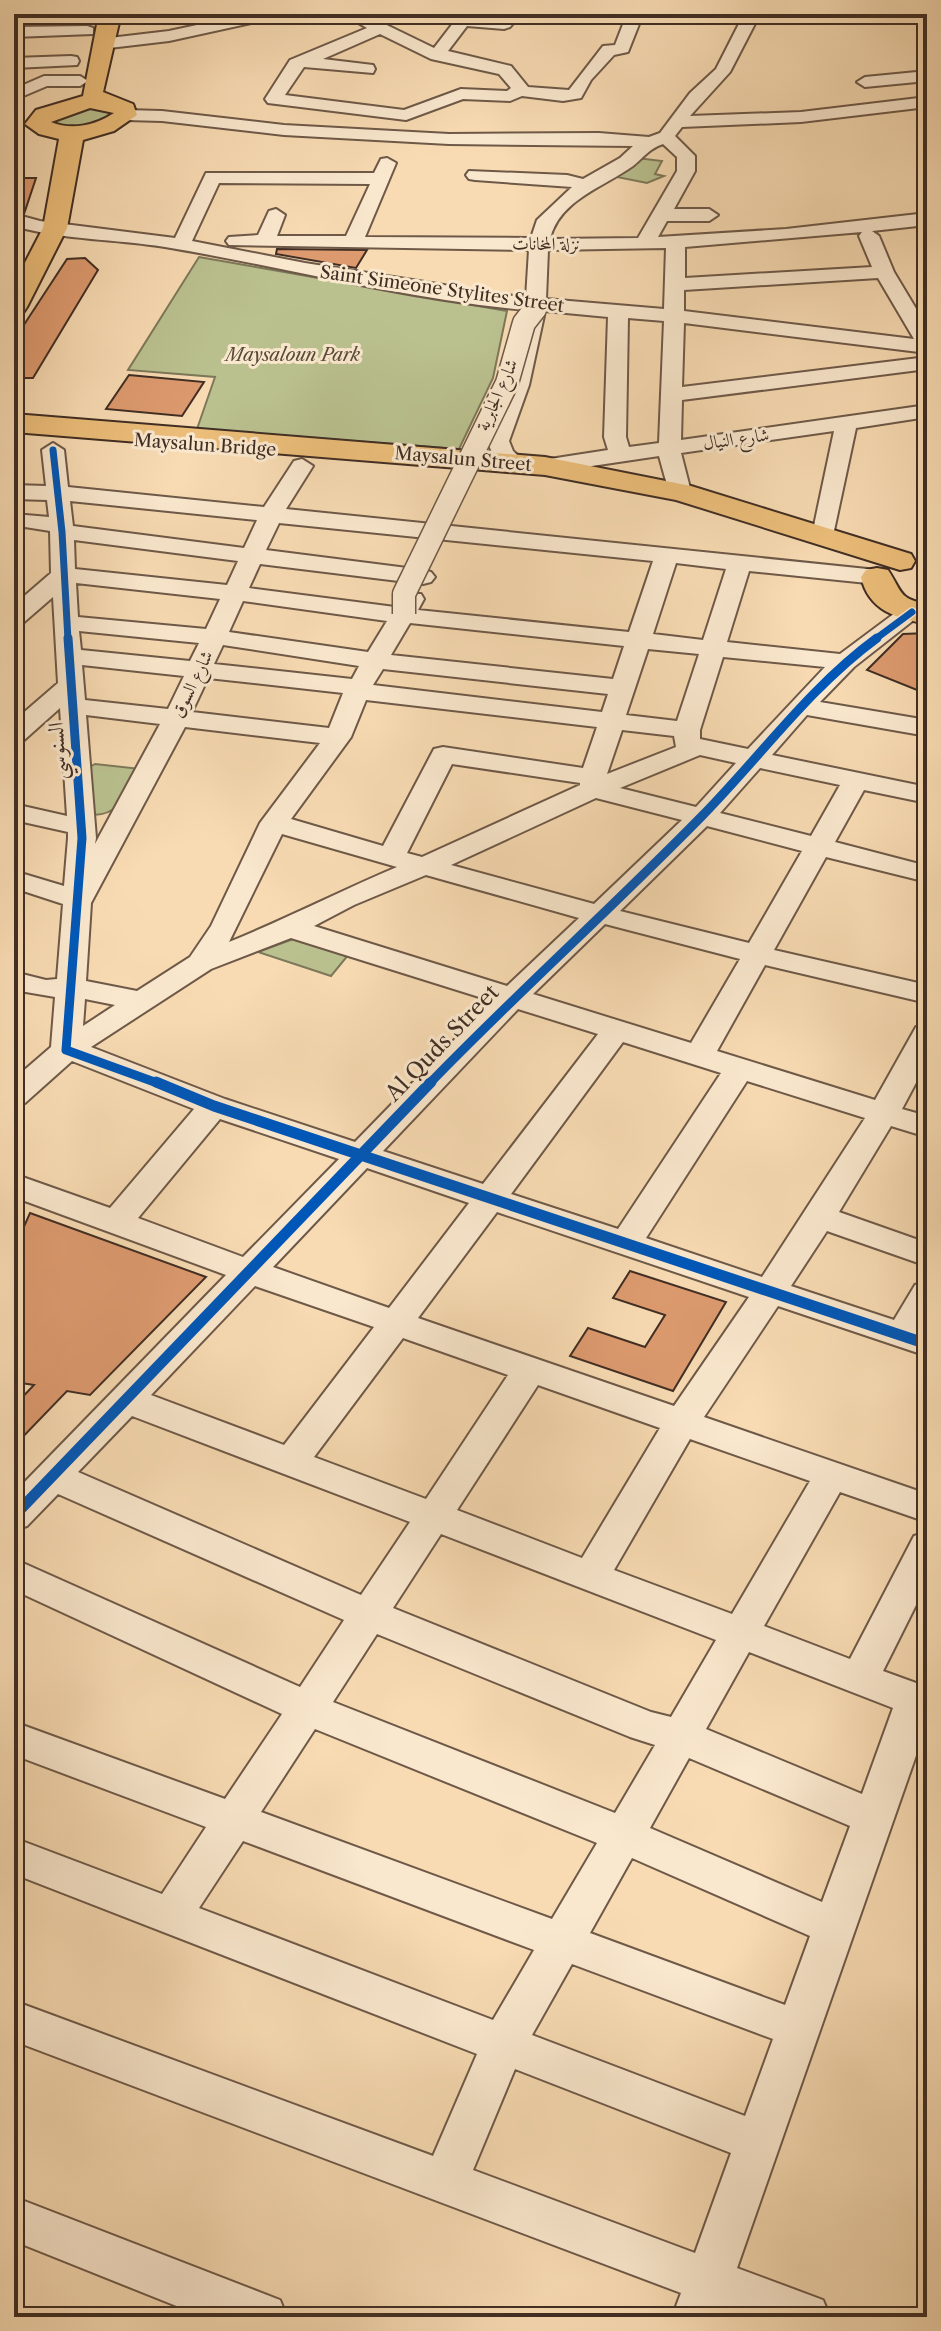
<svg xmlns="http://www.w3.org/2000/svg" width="941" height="2331" viewBox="0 0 941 2331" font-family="'Libre Caslon Text',Amiri,serif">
<rect width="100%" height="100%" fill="#f8dbb3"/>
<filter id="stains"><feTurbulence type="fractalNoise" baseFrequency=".0025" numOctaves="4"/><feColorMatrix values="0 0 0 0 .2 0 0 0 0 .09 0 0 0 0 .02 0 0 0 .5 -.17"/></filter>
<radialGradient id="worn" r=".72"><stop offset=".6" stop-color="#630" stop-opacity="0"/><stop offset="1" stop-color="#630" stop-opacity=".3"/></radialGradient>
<path fill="#bac18f" stroke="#7d785a" stroke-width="2" d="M 89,106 L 122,112 L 86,129 L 54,125 L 59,118 Z
M 637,158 L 662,161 L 655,174 L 664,176 L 647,183 L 612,176 Z
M 199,257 L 507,311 L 493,378 L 459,449 L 197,429 L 215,377 L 128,370 Z
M 95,764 L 141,769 C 128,791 118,820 88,814 L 86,769 Z
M 296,938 L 349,954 L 331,976 L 258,952 Z"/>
<path fill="#dd9a6f" stroke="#402e24" stroke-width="2" d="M 14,178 L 36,178 L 24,214 L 14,211 Z
M 277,249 L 367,250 L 356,268 L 276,254 Z
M 85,258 L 98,270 L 33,378 L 14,378 L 14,340 L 67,259 Z
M 129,375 L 204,382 L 182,416 L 106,409 Z
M 927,633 L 927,694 L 867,670 L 903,634 Z
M 30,1213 L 206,1277 L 90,1395 L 67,1391 L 14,1446 L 14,1406 L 34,1385 L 14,1382 L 14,1249 Z
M 630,1271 L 726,1302 L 673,1391 L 570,1356 L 588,1328 L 645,1347 L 665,1315 L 613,1298 Z"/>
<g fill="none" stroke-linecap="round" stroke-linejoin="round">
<g stroke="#6e5948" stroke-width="4">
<path id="minor" d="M 248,14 L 278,14 L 270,19 L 169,41 L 101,49 L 93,44 L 101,39 L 169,31 Z
M 343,14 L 364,14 L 434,48 L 457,18 L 500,19 L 504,14 L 521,14 L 510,27 L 504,29 L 467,26 L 448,51 L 511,66 L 528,87 L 569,90 L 603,46 L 615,45 L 627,14 L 643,14 L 628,52 L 614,55 L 591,80 L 581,98 L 563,101 L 522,96 L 510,101 L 463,99 L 406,120 L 268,103 L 265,99 L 290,60 L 367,28 ZM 380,34 L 431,59 L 499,74 L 511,88 L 507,91 L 461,89 L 404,110 L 285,95 L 304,67 L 373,73 L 375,69 L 373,65 L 323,59 Z
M 744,14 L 760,14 L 730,72 L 690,116 L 801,112 L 927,97 L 927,107 L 801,122 L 682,127 L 675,136 L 695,156 L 695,171 L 674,209 L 709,209 L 718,215 L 709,221 L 667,221 L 658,237 L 786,229 L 927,213 L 927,225 L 872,231 L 879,236 L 894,272 L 927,327 L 927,353 L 684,323 L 682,387 L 927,357 L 927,369 L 682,400 L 681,440 L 927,405 L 927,417 L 856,428 L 832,540 L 816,540 L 812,535 L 834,431 L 681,453 L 691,492 L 688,497 L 672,497 L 669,492 L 659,456 L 545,473 L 537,471 L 534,466 L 537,461 L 608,450 L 604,437 L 608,317 L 545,311 L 529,385 L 509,441 L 513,451 L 525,462 L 514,469 L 495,459 L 487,441 L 507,385 L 525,310 C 404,299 285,267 165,247 C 115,239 63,240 14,226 L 14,214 L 40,221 L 175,238 L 206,173 L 374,173 L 381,159 L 387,158 L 396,163 L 365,237 L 531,238 L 537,220 L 572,187 L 475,180 L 469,179 L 466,175 L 469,171 L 567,175 L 583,179 L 620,158 L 633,146 L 449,144 L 284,135 L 162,121 L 126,120 L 117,115 L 126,110 L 162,111 L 284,125 L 449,134 L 599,133 L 649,137 L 660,133 L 690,93 L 716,69 ZM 663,144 L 677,157 L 677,171 L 638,238 L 550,239 C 559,200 604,187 633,166 C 643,158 650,148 663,144 ZM 219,183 L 370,184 L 346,236 L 277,236 L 285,215 L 276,209 L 269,211 L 258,235 L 229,237 L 226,241 L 229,245 L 529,250 L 526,298 L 305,263 L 192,241 ZM 862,232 L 859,236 L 872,267 L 685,278 L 685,247 ZM 666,248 L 664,309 L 546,299 L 548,250 ZM 878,278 L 914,339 L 684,311 L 684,290 ZM 628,318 L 664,321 L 659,443 L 629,447 L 626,437 Z
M 87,26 L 93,28 L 93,34 L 14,37 L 14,27 Z
M 71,56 L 77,57 L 79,61 L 77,65 L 14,68 L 14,58 Z
M 927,71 L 927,81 L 865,87 L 857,82 L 865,77 Z
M 44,76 L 80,76 L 88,81 L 80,86 L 47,86 L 14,100 L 14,89 Z
M 53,443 L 64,450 L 68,487 L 264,507 L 294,461 L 302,459 L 313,466 L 286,509 L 877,570 L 885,572 L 889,577 L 885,582 L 877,584 L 749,571 L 727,642 L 840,654 L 903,607 L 921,607 L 924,612 L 854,667 L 820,702 L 927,720 L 927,736 L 807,715 L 772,755 L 927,787 L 927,803 L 864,790 L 835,842 L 927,866 L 927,882 L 826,857 L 774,950 L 927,985 L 927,1003 L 765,965 L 717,1051 L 875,1100 L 916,1027 L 927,1025 L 927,1062 L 902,1109 L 927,1116 L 927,1137 L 891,1126 L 839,1212 L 927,1243 L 927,1266 L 827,1231 L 791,1286 L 894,1320 L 915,1285 L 927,1281 L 927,1322 L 923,1330 L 927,1331 L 927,1356 L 778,1306 L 704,1417 L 927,1494 L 927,1522 L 840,1492 L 764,1626 L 850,1659 L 914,1536 L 927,1532 L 927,1583 L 883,1671 L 927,1687 L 927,1724 L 737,2268 L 823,2300 L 830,2317 L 744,2317 L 723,2309 L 720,2317 L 672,2317 L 681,2293 L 14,2041 L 14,2001 L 433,2156 L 477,2054 L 14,1874 L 14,1838 L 162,1894 L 206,1827 L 14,1755 L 14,1722 L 225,1799 L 282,1714 L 14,1590 L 14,1559 L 300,1687 L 344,1620 L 58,1494 L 27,1526 L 14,1530 L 14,1493 L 226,1275 L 14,1197 L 14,1174 L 110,1208 L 194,1109 L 72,1061 L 25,1103 L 14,1106 L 14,1079 L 51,1047 L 55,997 L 14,990 L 14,972 L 46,980 L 57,979 L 63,904 L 14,888 L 14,871 L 64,886 L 68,838 L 68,832 L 14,820 L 14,804 L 67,816 L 60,708 L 23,741 L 14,743 L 14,721 L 58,683 L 53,597 L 23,623 L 14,625 L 14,605 L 51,573 L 50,531 L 25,527 L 14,531 L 14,514 L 49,517 L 47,500 L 14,499 L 14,485 L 46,486 L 42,450 ZM 70,501 L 257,520 L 244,548 L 73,526 ZM 279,523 L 653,561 L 629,632 L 418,610 L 424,599 L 421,594 L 403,594 L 395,607 L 249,588 L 260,564 L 423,584 L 431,582 L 435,577 L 431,572 L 423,570 L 266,550 ZM 74,540 L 238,561 L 227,585 L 75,569 ZM 676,563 L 726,569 L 703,640 L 653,634 ZM 76,583 L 220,599 L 206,629 L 78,617 ZM 243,601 L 387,621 L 368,652 L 229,632 ZM 410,623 L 624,646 L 613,679 L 391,655 ZM 79,631 L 199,643 L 190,661 L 81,650 ZM 223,645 L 359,666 L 352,679 L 214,664 ZM 648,649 L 699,654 L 677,721 L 626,715 ZM 723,657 L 825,667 L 748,749 L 700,739 L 700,730 ZM 82,665 L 184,676 L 168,709 L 85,700 ZM 383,669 L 608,694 L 602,712 L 373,685 ZM 208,678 L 343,693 L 329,728 L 192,712 ZM 366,700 L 597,727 L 583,768 L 443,747 L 434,749 L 383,846 L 291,819 L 351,737 ZM 86,715 L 160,724 L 95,844 L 96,838 ZM 185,727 L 320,743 L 260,823 L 211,926 L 190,957 L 137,991 L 86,981 L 91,903 ZM 622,730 L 674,736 L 676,747 L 607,774 ZM 700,755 L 736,763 L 696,807 L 620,788 ZM 452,764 L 580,783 L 580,785 L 422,857 L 407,853 ZM 760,768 L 840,785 L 811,836 L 720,813 ZM 596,798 L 682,820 L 594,904 L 451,865 ZM 707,826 L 802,851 L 749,943 L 620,911 ZM 282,834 L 397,867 C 340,891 286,919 229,942 ZM 426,875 L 579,918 L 507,986 L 314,926 L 354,905 ZM 605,924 L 740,959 L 691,1043 L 533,994 ZM 291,938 L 492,1001 L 355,1142 L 225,1099 L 91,1047 L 211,969 ZM 85,999 L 115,1005 L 83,1026 ZM 518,1009 L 598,1034 L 483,1184 L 383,1151 ZM 623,1042 L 721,1073 L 618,1229 L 511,1194 ZM 747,1081 L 865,1118 L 762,1277 L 646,1238 ZM 220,1119 L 339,1159 L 243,1257 L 138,1218 ZM 367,1168 L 469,1203 L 389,1308 L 273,1267 ZM 497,1212 L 749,1297 L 674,1406 L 418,1318 ZM 255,1286 L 374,1327 L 284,1445 L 151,1395 ZM 403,1338 L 508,1375 L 426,1499 L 314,1457 ZM 538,1385 L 660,1428 L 582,1558 L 457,1510 ZM 132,1416 L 410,1522 L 361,1595 L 78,1472 ZM 690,1439 L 810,1481 L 732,1614 L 614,1570 ZM 441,1534 L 716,1640 L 671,1717 L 651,1712 L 393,1608 ZM 377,1634 L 630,1737 L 655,1745 L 615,1813 L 333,1702 ZM 749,1652 L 893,1708 L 862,1794 L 706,1729 ZM 315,1729 L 597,1843 L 552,1919 L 261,1812 ZM 689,1758 L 850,1826 L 822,1902 L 650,1828 ZM 243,1841 L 534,1950 L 493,2020 L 199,1908 ZM 632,1858 L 810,1936 L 785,2005 L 590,1933 ZM 572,1964 L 773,2039 L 745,2116 L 532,2035 ZM 515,2069 L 731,2153 L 695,2253 L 473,2170 Z
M 14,2197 L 280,2300 L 287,2317 L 204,2317 L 14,2241 Z"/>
</g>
<g stroke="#402e24" stroke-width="4">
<path id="major" d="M 99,14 L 121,14 L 103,92 L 133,104 L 137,115 L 114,131 L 83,140 L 67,228 L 27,307 L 23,313 L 14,315 L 14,284 L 43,228 L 59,139 L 39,134 L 25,124 L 36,110 L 83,96 ZM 90,108 L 114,113 C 96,125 72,131 51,122 Z
M 14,414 L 545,457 L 691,486 L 911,554 L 915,561 L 911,568 L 900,570 L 676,500 L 545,475 L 14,432 Z
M 877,568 L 888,570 C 902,591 898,599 927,604 L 927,624 C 896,618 869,611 861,577 L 866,570 Z"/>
</g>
<use href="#minor" fill="#fae8ce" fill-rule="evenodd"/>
<use href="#major" fill="#ecbe7a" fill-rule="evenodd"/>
<g stroke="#6e5948" stroke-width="25" stroke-linecap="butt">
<path id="minor-bridge" d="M 404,614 L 404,594 L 507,383 L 524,323 L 535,309"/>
</g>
<use href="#minor-bridge" stroke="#fae8ce" stroke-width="22"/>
<g stroke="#fae8ce" stroke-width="10">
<path id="cycleway-far2" d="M 53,450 L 62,532 L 68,640
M 874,640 L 912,612"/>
</g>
<g stroke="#fae8ce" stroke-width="13">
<path id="cycleway-far1" d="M 68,638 L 82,838 L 66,1050 L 160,1084
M 429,1084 C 518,992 613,907 702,816 C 761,756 809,688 877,638"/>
</g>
<g stroke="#fae8ce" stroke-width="16">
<path id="cycleway" d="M 156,1082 L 214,1106 L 927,1344
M 14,1516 L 431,1082"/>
</g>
<use href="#cycleway-far2" stroke="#0057b8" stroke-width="7"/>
<use href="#cycleway-far1" stroke="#0057b8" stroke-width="9"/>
<use href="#cycleway" stroke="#0057b8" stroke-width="11"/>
</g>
<g text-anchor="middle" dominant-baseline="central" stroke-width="6" stroke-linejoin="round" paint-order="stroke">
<g font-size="18" fill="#402e24" stroke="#fae8ce">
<text transform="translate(546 244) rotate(1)">نزلة المخانات</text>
<text transform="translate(442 289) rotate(8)">Saint Simeone Stylites Street</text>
<text transform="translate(497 395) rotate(-66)">شارع الجابرية</text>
<text transform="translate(736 439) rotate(-8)">شارع النيال</text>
<text transform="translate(205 445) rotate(4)">Maysalun Bridge</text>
<text transform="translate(463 459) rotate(5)">Maysalun Street</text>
<text transform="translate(192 684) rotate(-64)">شارع السوق</text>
</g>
<g font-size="18" font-style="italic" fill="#584b39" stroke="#fae8ce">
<text x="293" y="355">Maysaloun Park</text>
</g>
<g font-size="22" fill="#402e24" stroke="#fae8ce">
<text transform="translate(57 751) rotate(-93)">السنوسي</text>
<text transform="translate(442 1043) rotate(-46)">Al Quds Street</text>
</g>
</g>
<rect width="941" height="2331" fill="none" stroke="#f8dbb3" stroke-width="48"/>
<rect x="16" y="16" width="909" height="2299" fill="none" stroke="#402e24" stroke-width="4"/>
<rect x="24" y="24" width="893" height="2283" fill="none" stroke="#402e24" stroke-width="2"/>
<rect width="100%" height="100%" filter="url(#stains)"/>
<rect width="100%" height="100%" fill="url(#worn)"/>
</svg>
